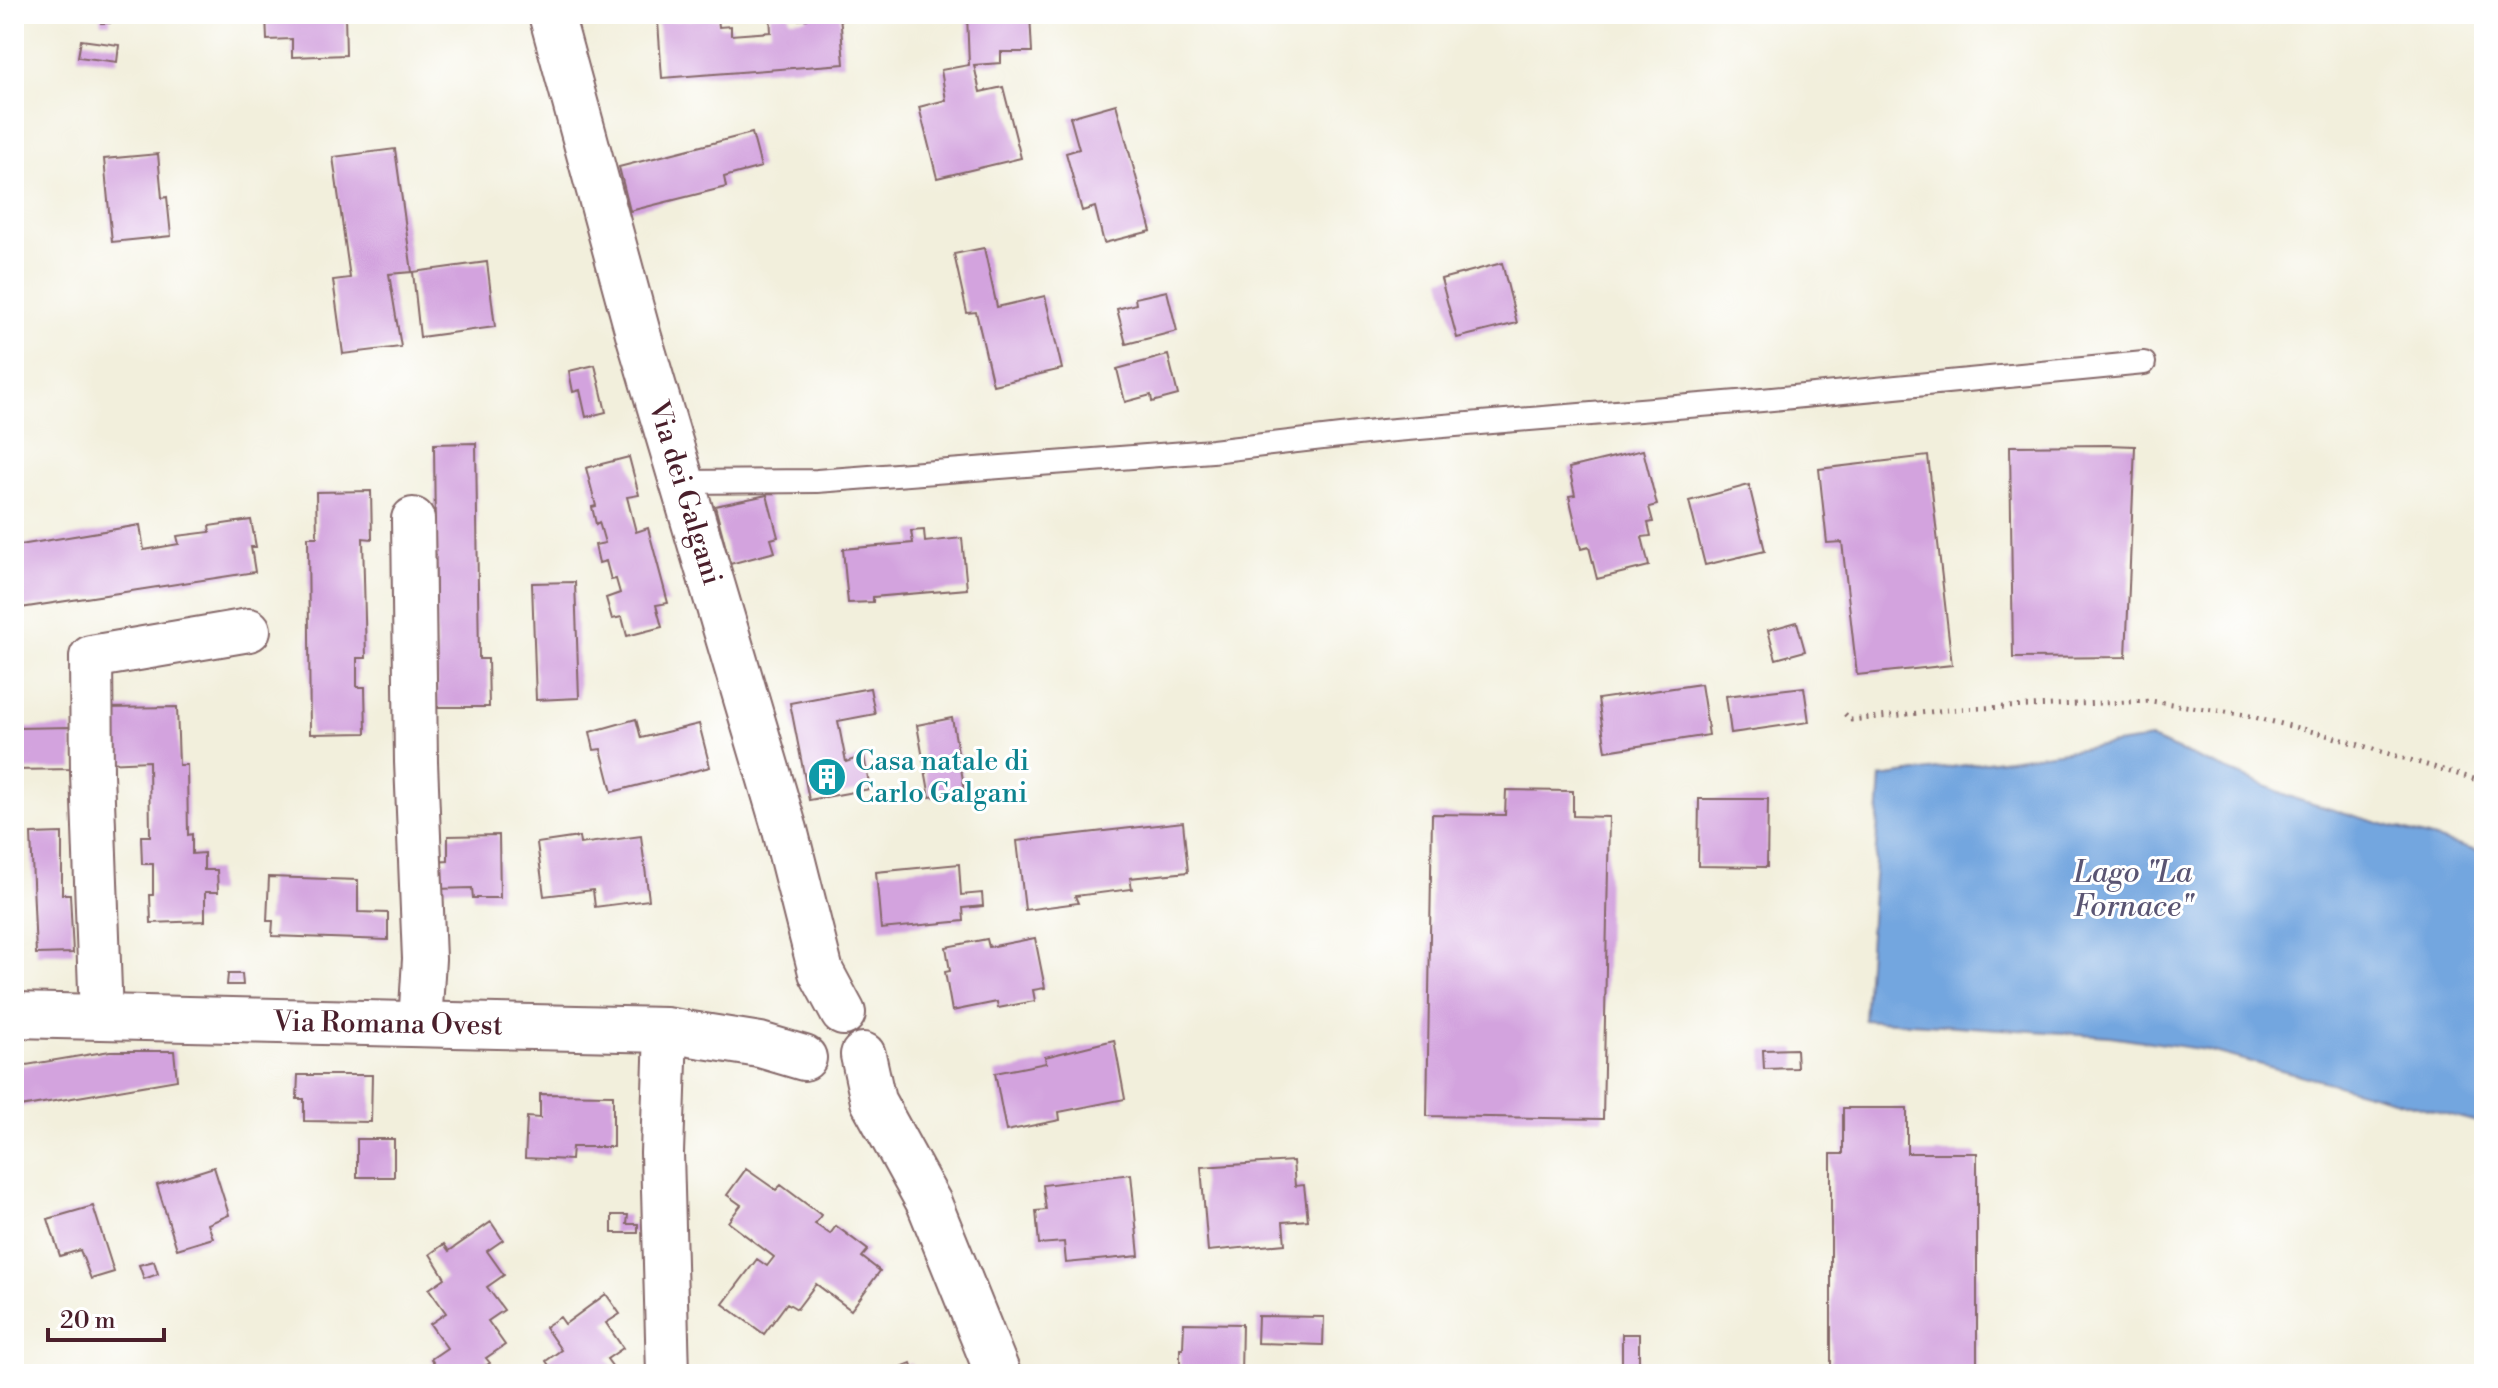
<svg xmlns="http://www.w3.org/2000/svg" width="2498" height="1388" viewBox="0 0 2498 1388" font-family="'Libre Bodoni',serif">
<rect width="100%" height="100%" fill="#fff"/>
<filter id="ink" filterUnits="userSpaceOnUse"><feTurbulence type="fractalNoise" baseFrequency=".0125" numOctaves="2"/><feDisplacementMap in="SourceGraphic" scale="16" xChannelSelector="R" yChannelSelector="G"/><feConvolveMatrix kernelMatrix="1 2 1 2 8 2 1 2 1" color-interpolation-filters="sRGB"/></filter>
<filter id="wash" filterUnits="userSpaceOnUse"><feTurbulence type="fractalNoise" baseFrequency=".006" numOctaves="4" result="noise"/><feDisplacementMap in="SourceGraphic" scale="32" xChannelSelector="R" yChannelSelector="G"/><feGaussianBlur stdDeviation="1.8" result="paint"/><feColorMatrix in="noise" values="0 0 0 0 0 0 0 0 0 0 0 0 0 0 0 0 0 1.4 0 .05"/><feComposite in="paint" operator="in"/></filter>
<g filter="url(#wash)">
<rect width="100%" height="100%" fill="#f2efdc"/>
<path fill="#73a6df" stroke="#5e6285" stroke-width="2" d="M 2151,739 L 2299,800 L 2484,853 L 2484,1124 L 2206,1050 L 2110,1036 L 1864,1020 L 1881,777 Z"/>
<g id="blocks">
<path fill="#d3a3de" d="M 100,14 L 110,14 L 110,23 L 101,23 Z
M 266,14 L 345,14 L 346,55 L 292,57 L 292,39 L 267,40 Z
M 789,14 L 790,20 L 807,19 L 806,14 L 840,14 L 844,64 L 662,78 L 658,22 L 718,18 L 719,27 L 731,26 L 731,35 L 771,32 L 770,15 Z
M 967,14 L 1030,14 L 1032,52 L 1001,52 L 1001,63 L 974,65 L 980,92 L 1003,87 L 1021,158 L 937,178 L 919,107 L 946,100 L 941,70 L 969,65 Z
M 81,40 L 119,45 L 117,62 L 78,57 Z
M 1116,104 L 1151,231 L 1104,243 L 1095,207 L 1082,211 L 1066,153 L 1079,149 L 1070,117 Z
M 752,133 L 761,167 L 724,177 L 726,187 L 630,211 L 619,167 Z
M 395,149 L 412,272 L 389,274 L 401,347 L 343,354 L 333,280 L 350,278 L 333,157 Z
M 158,154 L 162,198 L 167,197 L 171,236 L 112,242 L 104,159 Z
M 984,248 L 997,307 L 1045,296 L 1062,369 L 993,385 L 976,312 L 967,313 L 954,254 Z
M 487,262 L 495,327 L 420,337 L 413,272 Z
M 1502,263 L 1517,323 L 1457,338 L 1441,279 Z
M 1167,291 L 1177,331 L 1126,344 L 1117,309 L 1136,304 L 1135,298 Z
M 1168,355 L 1178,395 L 1152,402 L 1151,395 L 1125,402 L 1117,369 Z
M 595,365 L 606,412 L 586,417 L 580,390 L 573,392 L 569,371 Z
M 476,443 L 479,659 L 488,659 L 489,707 L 437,707 L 434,444 Z
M 2108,445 L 2135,446 L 2126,657 L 2013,658 L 2010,446 Z
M 1643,450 L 1657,505 L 1649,507 L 1653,522 L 1648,523 L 1651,536 L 1642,537 L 1649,566 L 1597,579 L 1589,547 L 1581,549 L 1569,496 L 1575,495 L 1569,468 Z
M 1928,456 L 1952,665 L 1857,675 L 1842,542 L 1827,543 L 1819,469 Z
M 629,457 L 639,495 L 627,497 L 636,532 L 648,528 L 668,603 L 656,605 L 662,627 L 627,636 L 622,617 L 612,619 L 606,598 L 620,593 L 616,579 L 611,580 L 606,561 L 599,563 L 595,545 L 605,543 L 599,522 L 596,524 L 592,507 L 596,506 L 586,468 Z
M 1749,485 L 1765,551 L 1705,565 L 1689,501 Z
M 371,491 L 372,539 L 363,538 L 366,658 L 357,658 L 357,687 L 365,687 L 366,733 L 310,734 L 308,537 L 317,537 L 316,492 Z
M 767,495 L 778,537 L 771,539 L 775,552 L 730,564 L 715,506 Z
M 251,520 L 256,547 L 251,547 L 255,572 L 14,609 L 14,569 L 17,569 L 17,565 L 14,546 L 140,525 L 144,550 L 179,544 L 177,536 L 210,532 L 209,526 Z
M 924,530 L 925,542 L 962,538 L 967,589 L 873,597 L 873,602 L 848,603 L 843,549 L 913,543 L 911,531 Z
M 575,582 L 579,698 L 536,700 L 532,583 Z
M 1797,622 L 1805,651 L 1776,659 L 1768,630 Z
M 1701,684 L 1709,735 L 1606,751 L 1598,699 Z
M 1804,687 L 1809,722 L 1731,733 L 1726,696 Z
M 870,688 L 875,714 L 838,721 L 846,762 L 864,756 L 870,789 L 809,800 L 790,703 Z
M 177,707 L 179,765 L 187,765 L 188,835 L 192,834 L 192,854 L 204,853 L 204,870 L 217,870 L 218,892 L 205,892 L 205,921 L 151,923 L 150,895 L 153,895 L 153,864 L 142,864 L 141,836 L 150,836 L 149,761 L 105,763 L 105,708 Z
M 952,718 L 965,791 L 930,797 L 917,725 Z
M 636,719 L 641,738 L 699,724 L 710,767 L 612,792 L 601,749 L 594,750 L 590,732 Z
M 72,727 L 73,769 L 14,770 L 14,741 L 17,741 L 17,728 Z
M 1506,790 L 1573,791 L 1573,816 L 1609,817 L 1603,1119 L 1427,1116 L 1432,814 L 1505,815 Z
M 1699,799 L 1768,799 L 1767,867 L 1698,866 Z
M 1183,822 L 1188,872 L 1130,878 L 1132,889 L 1075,896 L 1078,903 L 1025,910 L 1017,841 Z
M 62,833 L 62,894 L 70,894 L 73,953 L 36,954 L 31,834 Z
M 499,835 L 500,898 L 473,898 L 472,888 L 435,889 L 435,862 L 448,861 L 448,836 Z
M 641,836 L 649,900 L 595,907 L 593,890 L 544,896 L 537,843 L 579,837 L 580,844 Z
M 959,864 L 961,895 L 982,893 L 983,906 L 963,908 L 964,921 L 881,929 L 876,872 Z
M 269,877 L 358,880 L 358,912 L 388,913 L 388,940 L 272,936 L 273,921 L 267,921 Z
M 1035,938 L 1045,988 L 1033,990 L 1035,1001 L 998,1008 L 997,1002 L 952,1011 L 945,972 L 950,971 L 946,947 L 987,939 L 989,947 Z
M 228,974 L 242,974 L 243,985 L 227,985 Z
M 1114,1040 L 1125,1099 L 1059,1112 L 1060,1120 L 1006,1131 L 995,1073 L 1046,1063 L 1045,1057 Z
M 1796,1049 L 1797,1068 L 1764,1069 L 1763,1050 Z
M 110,1051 L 174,1051 L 177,1080 L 14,1108 L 14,1067 Z
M 298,1075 L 372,1075 L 371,1122 L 304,1121 L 304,1099 L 297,1099 Z
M 540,1094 L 613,1095 L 613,1147 L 572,1147 L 571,1160 L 525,1158 L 527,1117 L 540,1118 Z
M 1843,1108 L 1907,1108 L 1907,1153 L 1977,1153 L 1977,1374 L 1831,1374 L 1831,1154 L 1843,1154 Z
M 357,1139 L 394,1139 L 394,1177 L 357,1177 Z
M 1293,1161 L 1295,1186 L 1304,1185 L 1308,1220 L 1283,1222 L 1285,1244 L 1208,1251 L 1201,1167 Z
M 214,1167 L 229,1215 L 208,1224 L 213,1238 L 177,1249 L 157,1185 Z
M 746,1169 L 776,1190 L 781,1185 L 821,1215 L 815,1224 L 830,1234 L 836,1226 L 868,1250 L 862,1257 L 880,1271 L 851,1310 L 816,1284 L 797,1309 L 787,1303 L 764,1334 L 723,1304 L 757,1259 L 767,1266 L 774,1257 L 728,1222 L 741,1205 L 727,1195 Z
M 1131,1174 L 1139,1256 L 1066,1263 L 1064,1242 L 1039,1244 L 1036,1211 L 1046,1210 L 1043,1185 Z
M 93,1206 L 114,1272 L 91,1279 L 80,1250 L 60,1256 L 48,1219 Z
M 612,1215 L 628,1215 L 627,1224 L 638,1224 L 638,1233 L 612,1233 Z
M 491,1222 L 503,1240 L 487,1251 L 504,1275 L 487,1287 L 504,1310 L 488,1321 L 505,1345 L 486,1358 L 490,1363 L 474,1374 L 442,1374 L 431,1359 L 447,1348 L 430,1324 L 446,1313 L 429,1289 L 445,1278 L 430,1254 L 444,1244 L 449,1251 Z
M 154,1261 L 158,1274 L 144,1279 L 139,1265 Z
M 606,1294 L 620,1314 L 606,1323 L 623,1348 L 607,1359 L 618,1374 L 555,1374 L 546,1361 L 561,1350 L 545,1327 L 560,1317 L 565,1324 Z
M 1258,1316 L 1324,1317 L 1323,1345 L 1257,1343 Z
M 1184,1323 L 1242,1324 L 1241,1374 L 1180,1374 L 1180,1349 L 1183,1349 Z
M 1622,1334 L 1639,1334 L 1639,1374 L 1622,1374 Z
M 911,1363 L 915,1374 L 884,1374 Z"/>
</g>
</g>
<g filter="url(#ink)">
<use href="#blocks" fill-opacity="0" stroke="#856869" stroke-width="2"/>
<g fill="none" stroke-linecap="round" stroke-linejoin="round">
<g stroke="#856869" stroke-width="26">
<path id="lane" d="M 682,482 L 817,481 L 1212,451 L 1383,431 L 1762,400 L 2144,363"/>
</g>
<g stroke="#856869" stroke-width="46">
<path id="street" d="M 413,519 L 416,762 L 424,959 L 420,1024
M 101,1017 L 92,773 L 91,657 L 249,630
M 666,1030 L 662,1153 L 668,1374"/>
</g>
<g stroke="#856869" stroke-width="48">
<path id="secondary" d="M 551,14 L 639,337 L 785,830 L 821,972 L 843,1013
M 14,1015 L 666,1030 L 760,1045 L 804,1058
M 863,1055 L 873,1101 L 929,1203 L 998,1374"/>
</g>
<path stroke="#856869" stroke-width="5" stroke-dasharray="2 6" stroke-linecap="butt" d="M 1845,714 L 1851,720 L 1958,709 L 2151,701 L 2246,715 L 2326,735 L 2484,782"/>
<use href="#lane" stroke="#fff" stroke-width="22"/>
<use href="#street" stroke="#fff" stroke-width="42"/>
<use href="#secondary" stroke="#fff" stroke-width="44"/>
</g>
</g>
<defs>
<g id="building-disc" transform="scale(2)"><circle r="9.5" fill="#0f9aa8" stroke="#fff"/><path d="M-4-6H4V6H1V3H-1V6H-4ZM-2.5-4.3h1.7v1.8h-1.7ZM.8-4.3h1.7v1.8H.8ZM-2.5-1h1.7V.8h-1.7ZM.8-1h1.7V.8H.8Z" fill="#fff"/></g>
</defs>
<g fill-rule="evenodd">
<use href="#building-disc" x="827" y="777"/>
</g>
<g text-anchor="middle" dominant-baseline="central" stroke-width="6" stroke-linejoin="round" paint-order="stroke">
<g font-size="28" fill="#4a1f2b" stroke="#fff">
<text transform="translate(685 493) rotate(73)">Via dei Galgani</text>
<text transform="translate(388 1024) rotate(1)">Via Romana Ovest</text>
</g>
<g font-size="28" fill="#0d838f" stroke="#fff" text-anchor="start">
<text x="855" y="761">Casa natale di<tspan x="855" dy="32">Carlo Galgani</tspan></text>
</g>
<g font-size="30" font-style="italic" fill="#5a5573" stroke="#fff">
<text x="2133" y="873">Lago "La<tspan x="2133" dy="34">Fornace"</tspan></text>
</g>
</g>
<rect width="2498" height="1388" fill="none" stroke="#fff" stroke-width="48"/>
<path d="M48 1328v12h116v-12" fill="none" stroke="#4a1f2b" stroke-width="4"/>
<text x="60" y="1328" font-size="24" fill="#4a1f2b" stroke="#ffffff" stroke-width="6" paint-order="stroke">20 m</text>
</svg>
